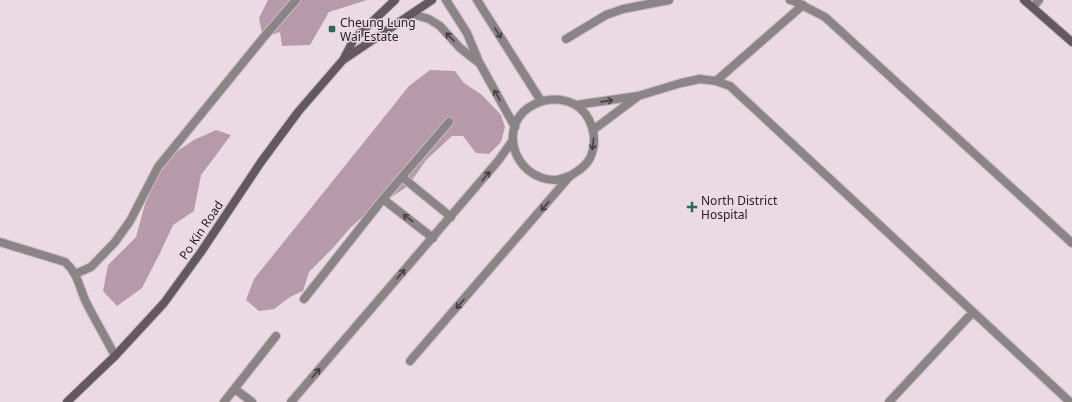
<svg xmlns="http://www.w3.org/2000/svg" width="1072" height="402" viewBox="0 0 1072 402" font-family="'Noto Sans',sans-serif">
<rect width="100%" height="100%" fill="#ebdae3"/>
<path fill="#b69aaa" d="M 268,0 L 367,0 L 329,12 L 310,45 L 282,46 L 280,32 L 263,38 L 259,18 Z
M 430,70 L 455,71 L 464,83 L 482,95 L 501,115 L 505,127 L 501,142 L 489,154 L 476,153 L 463,136 L 452,136 L 426,160 L 408,186 L 366,214 L 351,227 L 333,248 L 309,272 L 303,291 L 290,297 L 274,309 L 259,311 L 246,300 L 254,279 L 409,86 Z
M 216,130 L 231,135 L 201,175 L 194,211 L 173,225 L 161,251 L 142,288 L 117,306 L 103,291 L 108,265 L 136,237 L 145,204 L 165,159 L 194,140 Z"/>
<g fill="none" stroke-linecap="round" stroke-linejoin="round">
<g stroke="#c8b9c1" stroke-width="10">
<path id="lane" d="M 446,0 L 467,33 L 479,62 L 515,127
M 477,0 L 541,101
M 790,0 L 794,1 L 825,17 L 1072,243
M 412,14 L 429,19 L 440,26 L 460,48 L 478,62
M 566,39 L 606,15 L 623,9 L 669,0
M 716,81 L 803,5
M 576,105 L 638,96 L 681,83 L 700,79 L 716,81 L 730,86 L 1070,402
M 593,130 L 637,97
M 402,177 L 451,217
M 383,199 L 433,238
M 0,242 L 65,262 C 78,273 79,287 86,302 C 95,320 106,338 115,356
M 75,274 L 91,267 L 115,242 L 130,221 L 158,167 L 263,38 L 296,0
M 304,299 L 383,199 L 449,122
M 410,361 L 570,176 C 578,171 586,166 590,158 C 599,139 592,114 574,104 C 561,98 548,98 535,104 C 496,122 512,179 555,180 C 560,180 565,177 570,176
M 235,389 L 252,402
M 224,402 L 276,336
M 291,402 L 498,161 L 513,140
M 889,402 L 973,312"/>
</g>
<g stroke="#c8b9c1" stroke-width="10">
<path id="street" d="M 1033,7 L 1039,0"/>
</g>
<g stroke="#c8b9c1" stroke-width="10">
<path id="secondary" d="M 1024,0 L 1072,42
M 343,60 L 432,0
M 67,402 L 115,356 L 164,303 L 201,252 L 261,162 L 298,112 L 343,60 L 354,39 L 395,0"/>
</g>
<use href="#lane" stroke="#8a8487" stroke-width="8"/>
<use href="#street" stroke="#8a8487" stroke-width="8"/>
<use href="#secondary" stroke="#62585e" stroke-width="8"/>
</g>
<defs><path id="oneway-shaft" d="M-6 0H5M1.5-3L5.5 0L1.5 3" fill="none" stroke-width="1.6" stroke-linecap="round" stroke-linejoin="round"/></defs>
<g stroke="#453f42">
<use href="#oneway-shaft" transform="translate(498 33) rotate(58)"/>
<use href="#oneway-shaft" transform="translate(450 37) rotate(-134)"/>
<use href="#oneway-shaft" transform="translate(497 95) rotate(-119)"/>
<use href="#oneway-shaft" transform="translate(607 101) rotate(-8)"/>
<use href="#oneway-shaft" transform="translate(593 144) rotate(96)"/>
<use href="#oneway-shaft" transform="translate(486 176) rotate(-49)"/>
<use href="#oneway-shaft" transform="translate(545 206) rotate(131)"/>
<use href="#oneway-shaft" transform="translate(408 218) rotate(-142)"/>
<use href="#oneway-shaft" transform="translate(401 274) rotate(-49)"/>
<use href="#oneway-shaft" transform="translate(460 304) rotate(131)"/>
<use href="#oneway-shaft" transform="translate(316 373) rotate(-49)"/>
</g>
<g fill="#2f6952" stroke="#ebdae3" stroke-width="1.5">
<rect x="328" y="25" width="8" height="8" rx="2"/>
<path d="M690 201h4v4h4v4h-4v4h-4v-4h-4v-4h4z"/>
</g>
<g text-anchor="middle" dominant-baseline="central" stroke-width="3" stroke-linejoin="round" paint-order="stroke">
<g font-size="12" fill="#272125" stroke="#ebdae3" text-anchor="start">
<text x="340" y="22">Cheung Lung<tspan x="340" dy="14">Wai Estate</tspan></text>
<text x="701" y="200">North District<tspan x="701" dy="14">Hospital</tspan></text>
</g>
<g font-size="12" fill="#272125" stroke="#ebdae3">
<text transform="translate(201 230) rotate(-56)">Po Kin Road</text>
</g>
</g>
</svg>
